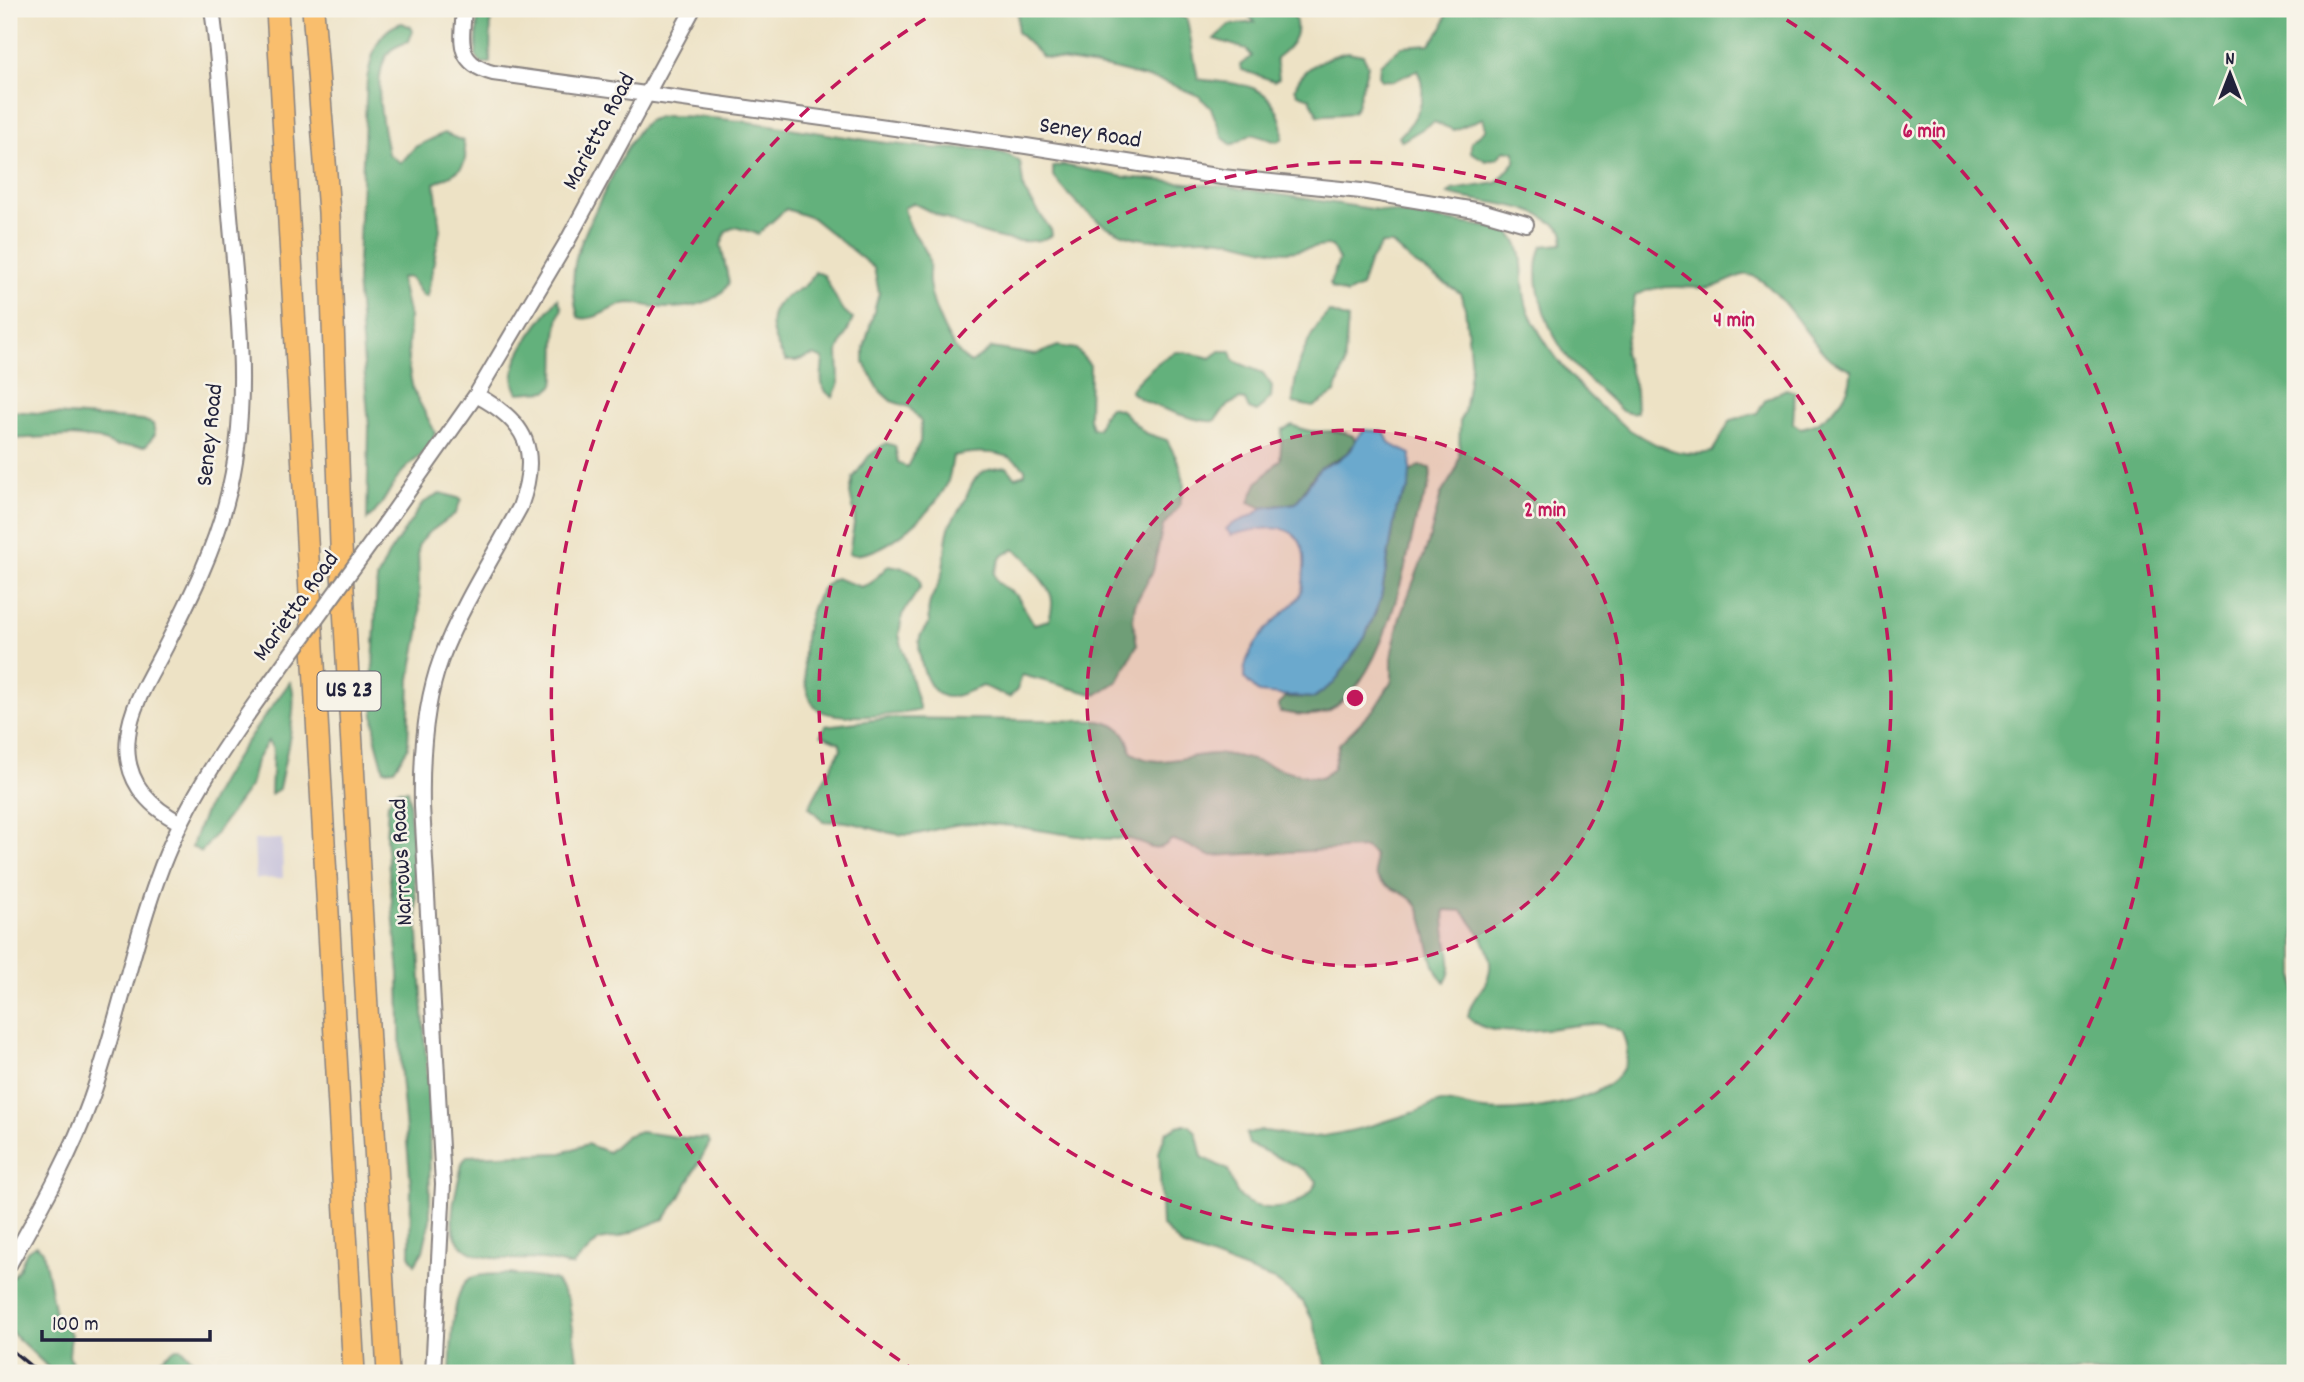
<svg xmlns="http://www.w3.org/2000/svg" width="2304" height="1382" viewBox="0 0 2304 1382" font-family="Dekko,sans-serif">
<rect width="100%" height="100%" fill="#f7f3e8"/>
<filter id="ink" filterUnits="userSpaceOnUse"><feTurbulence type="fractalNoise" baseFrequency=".0143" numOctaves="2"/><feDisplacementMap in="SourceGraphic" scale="14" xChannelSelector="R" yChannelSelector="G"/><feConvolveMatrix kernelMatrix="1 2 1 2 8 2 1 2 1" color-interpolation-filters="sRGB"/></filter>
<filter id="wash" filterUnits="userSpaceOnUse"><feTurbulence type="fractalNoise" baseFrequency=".00686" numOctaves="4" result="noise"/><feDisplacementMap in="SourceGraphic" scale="28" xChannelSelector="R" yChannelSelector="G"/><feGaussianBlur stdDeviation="1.57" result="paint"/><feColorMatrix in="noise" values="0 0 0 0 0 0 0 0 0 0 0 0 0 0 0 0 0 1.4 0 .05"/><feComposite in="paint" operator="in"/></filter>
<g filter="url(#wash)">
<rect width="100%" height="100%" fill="#ede2c5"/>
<path fill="#c5c0da" d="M 282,839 L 283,878 L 256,879 L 254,840 Z"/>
<path fill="#63b17b" stroke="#426a5b" stroke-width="2" fill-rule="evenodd" d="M 478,9 L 491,9 L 490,63 L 481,63 L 476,56 Z
M 1018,9 L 1164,9 L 1187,19 L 1198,79 C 1230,85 1264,79 1278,113 C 1282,123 1284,129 1282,139 L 1277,142 L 1252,134 L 1232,145 L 1223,138 L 1211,108 L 1199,96 L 1168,83 L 1109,68 L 1043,57 L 1017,32 Z
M 1216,9 L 1291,9 C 1303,31 1294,45 1276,58 L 1279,78 L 1274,81 L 1242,70 L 1240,65 L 1252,56 L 1246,49 L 1214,39 L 1229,25 L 1255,22 L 1248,15 Z
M 1448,9 L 2295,9 L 2295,1373 L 1328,1373 L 1313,1321 L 1303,1302 L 1274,1280 L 1183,1247 L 1162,1226 L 1159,1152 L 1166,1132 L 1180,1125 L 1190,1125 L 1196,1132 L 1202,1157 L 1228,1170 C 1232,1180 1235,1194 1244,1200 C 1266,1216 1307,1208 1317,1181 L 1305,1170 L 1249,1144 L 1246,1134 C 1269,1125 1290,1140 1314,1137 C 1346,1134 1381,1123 1412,1113 C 1421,1111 1433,1103 1442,1102 C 1455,1102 1470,1109 1484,1110 C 1527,1114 1656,1099 1621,1031 C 1613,1028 1604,1023 1595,1024 C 1562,1024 1492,1045 1468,1017 C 1469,1004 1477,996 1485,984 C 1500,958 1479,930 1462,911 L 1445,910 C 1440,931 1459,965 1445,982 C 1431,976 1427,927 1420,911 C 1411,890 1385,891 1377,877 C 1374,872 1375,862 1374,855 L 1366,848 L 1210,856 C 1195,851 1187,842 1171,840 C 1152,860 1145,838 1124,839 C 1074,840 1025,824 975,823 C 949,822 927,835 907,835 C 878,835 854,817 824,822 L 809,807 L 841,749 L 840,743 L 821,735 L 825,726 L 889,718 L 1099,721 C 1119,724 1128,733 1131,752 C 1160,772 1188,752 1220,754 C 1254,756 1287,775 1321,778 L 1333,769 L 1339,744 L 1375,708 L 1392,681 L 1392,652 L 1400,617 L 1428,544 L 1441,494 L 1455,472 L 1459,457 L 1460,420 L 1464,412 L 1471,366 L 1465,308 L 1460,293 L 1412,262 L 1392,244 L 1382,244 L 1369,263 L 1361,287 L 1347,294 L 1332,288 L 1330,283 L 1339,260 L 1332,246 C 1315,245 1301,252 1285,252 C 1264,251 1243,241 1222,239 C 1199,236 1180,240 1158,240 C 1111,240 1081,211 1053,176 L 1053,167 L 1063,165 L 1124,177 L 1230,187 L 1507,230 C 1531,252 1517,281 1528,310 C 1553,369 1642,468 1712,452 L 1731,420 L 1757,413 L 1766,399 L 1786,389 L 1795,392 L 1793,423 L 1800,428 C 1825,425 1853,395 1851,370 C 1844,366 1834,362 1828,357 C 1808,339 1774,279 1749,275 C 1737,273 1723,288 1704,288 C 1682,287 1654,284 1635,296 L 1624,352 L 1636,392 L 1637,412 L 1632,414 L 1622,411 C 1604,393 1575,370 1562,349 C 1544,321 1529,278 1542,246 L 1562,244 L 1564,234 L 1562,230 C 1530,201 1487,205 1448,194 L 1452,190 L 1497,183 L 1515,162 L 1515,152 L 1505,150 L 1497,158 L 1486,161 L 1471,152 L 1471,142 L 1486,129 L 1483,118 L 1454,130 L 1434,122 L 1402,141 L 1399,137 C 1418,118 1430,97 1417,70 L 1393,81 L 1382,80 L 1379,76 L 1380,65 L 1402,46 L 1430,44 L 1443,27 Z
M 402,23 L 411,27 L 413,31 L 409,41 C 403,44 395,46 390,51 C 370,74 383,126 388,154 L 401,163 L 415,147 L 444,133 L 463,141 C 471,170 458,171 435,183 L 440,230 L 427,297 L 423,296 L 410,277 L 400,278 L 409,316 L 408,364 L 413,390 L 435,432 C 432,452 411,460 400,475 C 388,490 383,507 367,520 L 369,427 L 357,281 L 367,79 C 372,56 376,30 402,23 Z
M 1347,52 L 1363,55 L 1368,65 L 1357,106 L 1353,112 C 1342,116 1331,113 1318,116 L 1310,98 L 1298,94 L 1295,88 C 1302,67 1327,57 1347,52 Z
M 665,116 C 755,116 842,141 932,148 C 958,150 999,144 1020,162 L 1024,191 L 1051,230 L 1052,235 C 1019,256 944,219 913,203 L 904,208 C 909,233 919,236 928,256 C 931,264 928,274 929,283 C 932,306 950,352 971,363 L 992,348 L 1035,355 L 1058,346 L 1076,349 L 1090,365 L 1089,418 L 1092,428 L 1098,429 L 1103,415 L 1110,407 L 1121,410 L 1145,433 L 1167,440 L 1180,465 L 1184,486 L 1179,507 L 1163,526 L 1153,571 L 1135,604 L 1133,620 L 1137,645 L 1118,681 L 1096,695 L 1022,675 L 1017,690 L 1009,697 L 983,686 C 973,689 960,696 950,697 C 927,698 916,655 920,637 C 922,632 926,627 929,623 C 926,598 934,598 941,577 C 946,562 944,544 949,528 C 952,517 961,510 965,500 C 976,473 978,470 1007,467 L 1015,477 L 1025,474 L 1025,469 C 1010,450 975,450 953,456 C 951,466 950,480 945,488 C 929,516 881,559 849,554 L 855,518 L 850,493 L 853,478 L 869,456 L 886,443 L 895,446 L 898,462 L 907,467 L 920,442 L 921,422 L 909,407 L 891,401 L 880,391 L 864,363 L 864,348 L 879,293 L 874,268 L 812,218 L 786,209 L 758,234 L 735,227 L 726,231 L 721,245 L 729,283 C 716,306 680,310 656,307 C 647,306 637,303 629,303 C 612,304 594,324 578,317 C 573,297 571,278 576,258 C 581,237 627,142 641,127 C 648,119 656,117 665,116 ZM 1014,549 C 1026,556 1029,563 1037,574 C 1051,592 1056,597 1049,620 L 1034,624 L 1017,596 L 997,582 L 994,573 L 1001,557 Z
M 815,272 L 824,275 L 841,308 L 853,319 L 838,351 L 839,383 L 833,397 C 817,389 822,375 823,359 L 814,355 L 796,361 L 786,361 C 775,344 762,317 782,300 C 797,288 805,291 815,272 Z
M 558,298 L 562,308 C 552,332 558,359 554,385 L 547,391 L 518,393 C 500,364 541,322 558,298 Z
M 1329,312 L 1348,319 L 1344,367 L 1335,393 L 1313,407 L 1293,403 C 1294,371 1306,335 1329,312 Z
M 1220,351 L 1231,351 L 1234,361 L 1263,373 L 1272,386 L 1271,397 L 1257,412 L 1249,409 L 1245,400 L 1240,399 L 1228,405 L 1214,421 C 1198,423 1141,403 1130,391 C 1136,381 1165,354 1177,352 C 1187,351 1201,356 1211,358 Z
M 9,411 L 143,420 L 153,424 L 155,434 L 146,446 L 116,446 L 99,439 L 71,436 L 9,439 Z
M 1292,425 C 1320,439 1327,424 1353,436 L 1355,441 C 1348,458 1335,458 1322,467 C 1312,474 1303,493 1296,503 L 1262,508 L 1249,502 L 1257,483 L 1280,460 L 1282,430 Z
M 1419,466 L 1430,468 C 1434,487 1420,502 1416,519 C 1405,571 1381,686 1328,711 C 1314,718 1296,714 1280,712 L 1279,704 L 1286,697 L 1313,698 L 1334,683 L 1365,637 L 1381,598 L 1397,506 L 1409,488 L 1409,473 Z
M 441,493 L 461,499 L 456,513 L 427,534 L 418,546 L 420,628 L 410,679 L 408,748 L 394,769 L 384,770 L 376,740 L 372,692 L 377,579 L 388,555 L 423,503 Z
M 889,565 C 903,568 919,569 921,586 L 902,615 L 899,635 L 920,710 C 901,715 827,723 814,706 C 795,680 802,591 836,578 L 861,587 L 871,583 Z
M 290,682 C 301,701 283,766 279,789 L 271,794 L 273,749 L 268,741 L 256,761 L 250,786 L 208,844 L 201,852 L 192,847 C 210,785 252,734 290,682 Z
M 397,790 L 408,790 L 409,796 L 429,1103 L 430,1220 L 423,1251 L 415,1264 L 410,1257 L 411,1186 L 401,1077 L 399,973 L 386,840 L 388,803 Z
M 637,1132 C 660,1133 687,1141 707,1138 L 710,1142 L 679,1199 L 664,1219 L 619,1237 L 599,1240 L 572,1266 C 561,1264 550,1260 540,1260 C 511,1257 459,1267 453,1227 C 450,1207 459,1182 462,1163 L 467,1156 L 562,1153 L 587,1144 L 608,1152 L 626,1136 Z
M 36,1245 L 43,1251 L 55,1314 L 71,1334 L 69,1355 L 74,1369 L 70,1373 L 50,1369 L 9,1330 L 9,1282 L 19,1269 L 27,1251 Z
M 510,1274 L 555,1280 L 569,1301 L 579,1373 L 450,1373 C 452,1352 450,1288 471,1278 C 482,1273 498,1275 510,1274 Z
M 176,1348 L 181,1348 L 198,1365 L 233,1373 L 112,1373 L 126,1368 L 146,1370 Z"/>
<path fill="#5fbedd" stroke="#40708c" stroke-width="2" d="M 1365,430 L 1384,432 L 1390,444 L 1411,454 L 1409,488 L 1397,506 L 1381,598 L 1365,637 L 1334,683 L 1313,698 L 1259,693 L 1244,678 C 1243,654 1264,630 1281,615 C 1287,609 1296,603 1300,595 C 1304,588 1303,577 1304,569 C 1308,517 1265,526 1231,535 L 1226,529 C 1237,518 1252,520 1262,508 L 1296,503 L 1320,468 L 1338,460 L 1351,450 L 1358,436 Z"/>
</g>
<g filter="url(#ink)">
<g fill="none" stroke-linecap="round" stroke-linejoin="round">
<g stroke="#888280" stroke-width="18">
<path id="minor" d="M 464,9 C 462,40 455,63 493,73 L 1026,146 L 1222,177 L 1361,191 L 1481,211 L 1526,224
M 385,524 L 476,395 L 568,240 L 693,9
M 181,823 C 145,805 123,777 128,736 C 131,704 153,672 167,644 C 190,598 213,553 226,503 C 253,405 237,303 229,203 C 224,139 221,73 212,9
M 9,1265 C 39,1211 70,1158 91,1099 C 118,1023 133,942 162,866 C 188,798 230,738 272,680
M 433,1373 L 443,1184 L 422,806 C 421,758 424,705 441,659 C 461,606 493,557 520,507 C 540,452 528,422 476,395"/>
</g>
<g stroke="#888280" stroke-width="24">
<path id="highway" d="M 277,9 L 354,1373
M 313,9 L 329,212 L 342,572 L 388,1373"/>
</g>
<use href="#minor" stroke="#fff" stroke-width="14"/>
<use href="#highway" stroke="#f9be6d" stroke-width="21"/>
<path stroke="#22223b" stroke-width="3.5" d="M 9,1348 L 39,1373"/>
<g stroke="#888280" stroke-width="18" stroke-linecap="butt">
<path id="minor-bridge" d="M 272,680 L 385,524"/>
</g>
<use href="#minor-bridge" stroke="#fff" stroke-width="14"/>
</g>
</g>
<circle cx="1355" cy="698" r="268" fill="#c2185b" fill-opacity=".12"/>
<g fill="none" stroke="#c2185b" stroke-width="3.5" stroke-dasharray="12 9">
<circle cx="1355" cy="698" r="268"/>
<circle cx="1355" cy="698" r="536"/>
<path d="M917 1372A804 804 0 0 1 941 9M1769 9A804 804 0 0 1 1793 1372"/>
</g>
<g text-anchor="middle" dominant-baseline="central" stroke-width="5" stroke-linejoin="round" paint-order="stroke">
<rect fill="#f7f3e8" stroke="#62616f" stroke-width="2" x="317.5" y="671.5" width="63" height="39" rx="5"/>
<g font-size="23" font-weight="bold" fill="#22223b">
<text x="349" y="691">US 23</text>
</g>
<g font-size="24" fill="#22223b" stroke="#f7f3e8">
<text transform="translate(600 132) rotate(-62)">Marietta Road</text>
<text transform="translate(1090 134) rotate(9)">Seney Road</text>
<text transform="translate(211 435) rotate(-84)">Seney Road</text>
<text transform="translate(297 607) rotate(-54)">Marietta Road</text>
<text transform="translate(403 862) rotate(-93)">Narrows Road</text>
</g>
</g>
<circle cx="1355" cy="698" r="10" fill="#c2185b" stroke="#f7f3e8" stroke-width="3.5"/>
<g font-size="21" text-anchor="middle" font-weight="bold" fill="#c2185b" stroke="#f7f3e8" stroke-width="5" stroke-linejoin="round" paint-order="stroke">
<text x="1924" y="137">6 min</text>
<text x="1734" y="326">4 min</text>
<text x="1545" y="516">2 min</text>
</g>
<rect width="2304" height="1382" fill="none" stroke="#f7f3e8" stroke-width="35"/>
<g transform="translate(2230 74)" stroke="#f7f3e8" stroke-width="5" paint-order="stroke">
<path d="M0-5L12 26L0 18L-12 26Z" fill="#22223b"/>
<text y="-10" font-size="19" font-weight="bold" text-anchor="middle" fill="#22223b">N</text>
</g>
<path d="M42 1330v10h168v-10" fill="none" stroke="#22223b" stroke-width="3.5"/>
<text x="52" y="1330" font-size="21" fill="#22223b" stroke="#f7f3e8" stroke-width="5" paint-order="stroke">100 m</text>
</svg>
